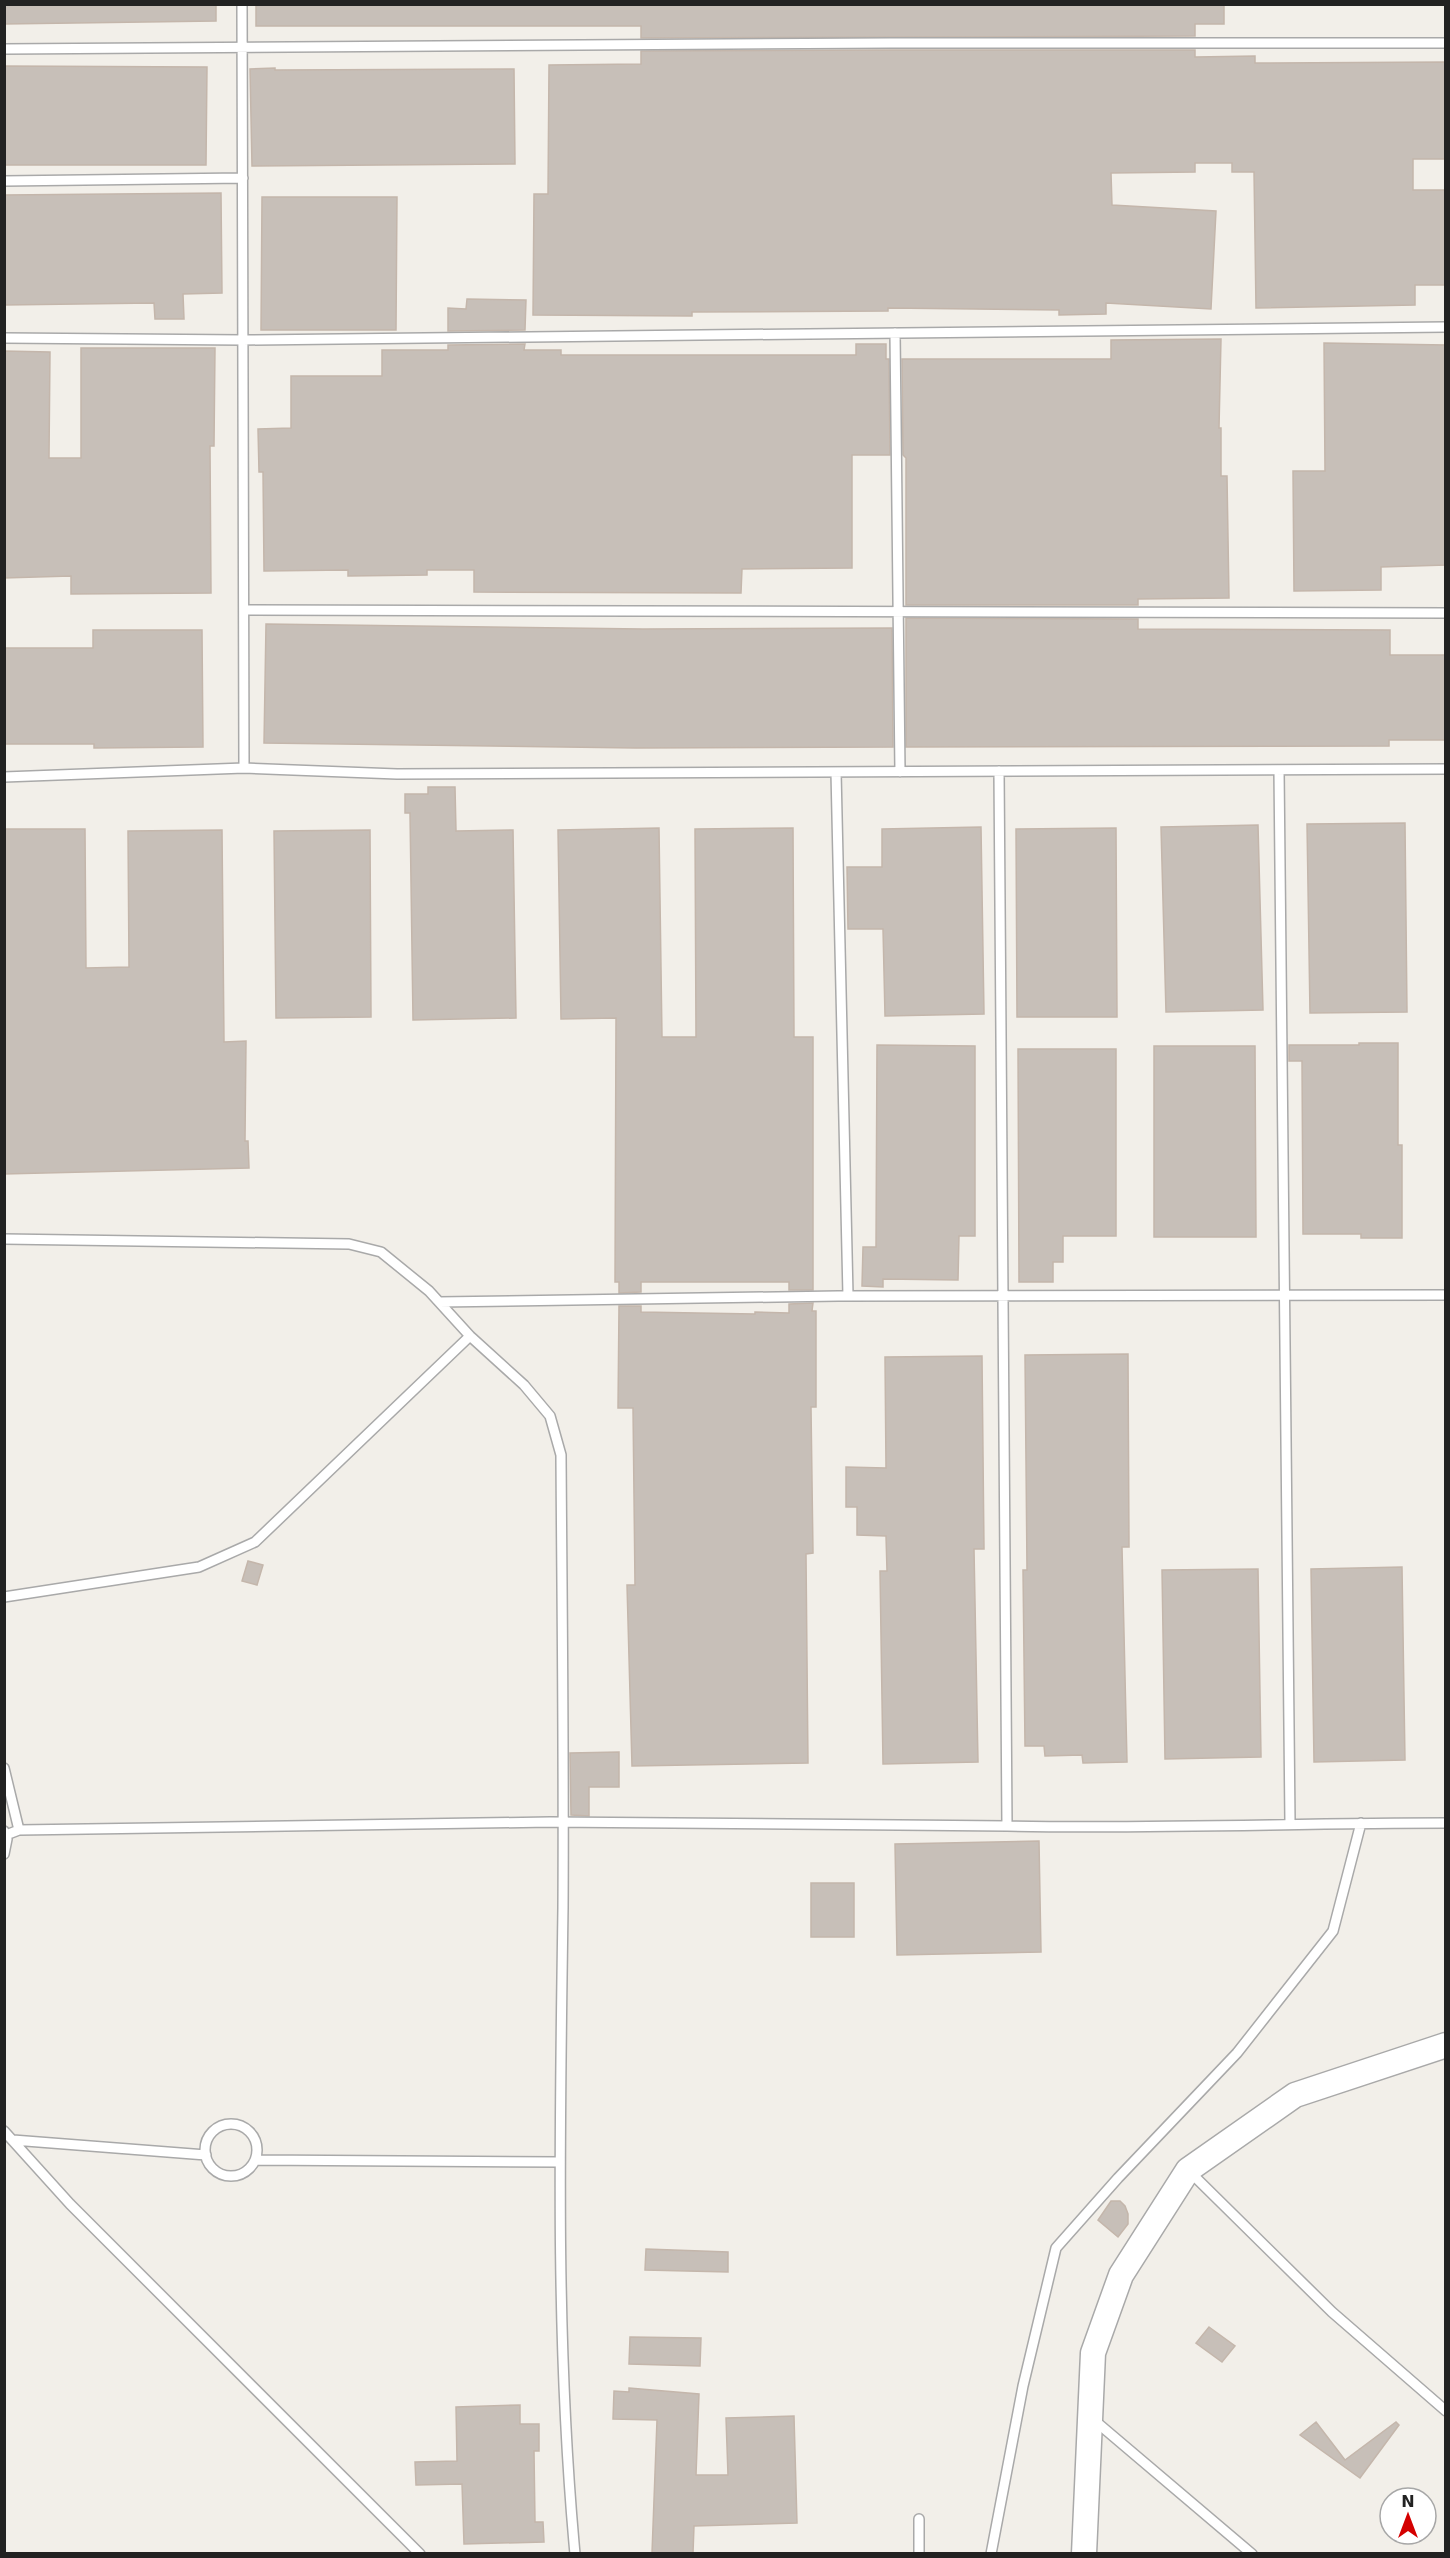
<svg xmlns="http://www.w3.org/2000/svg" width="1450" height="2558" viewBox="0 0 1450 2558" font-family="'DejaVu Sans',sans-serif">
<rect width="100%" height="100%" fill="#f2efe9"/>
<path fill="#c7bfb8" stroke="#c4b6ab" stroke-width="1.5" d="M 4,4 L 216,4 L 216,21 L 4,24 Z
M 256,4 L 1224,4 L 1224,24 L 1195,24 L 1195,36 L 641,38 L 641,26 L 256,26 Z
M 890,50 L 1195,50 L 1195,57 L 1255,56 L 1255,63 L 1446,62 L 1446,159 L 1413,159 L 1413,190 L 1446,190 L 1446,285 L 1415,285 L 1415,305 L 1256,308 L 1254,172 L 1232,172 L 1232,163 L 1195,163 L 1195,172 L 1111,173 L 1112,205 L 1216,211 L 1211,309 L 1106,303 L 1106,314 L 1059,315 L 1059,310 L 888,308 L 888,311 L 692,312 L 692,316 L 533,315 L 534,194 L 548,194 L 549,65 L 641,64 L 641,51 Z
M 4,66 L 207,67 L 206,165 L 4,165 Z
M 275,68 L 275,70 L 514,69 L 515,164 L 252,166 L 250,69 Z
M 221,193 L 222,293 L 183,294 L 184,319 L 155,319 L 154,303 L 4,305 L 4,195 Z
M 262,197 L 397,197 L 396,330 L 261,330 Z
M 467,299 L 526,300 L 525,330 L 448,331 L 448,308 L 466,309 Z
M 1221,339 L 1219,428 L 1221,428 L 1221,476 L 1227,476 L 1229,598 L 1138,599 L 1138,605 L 906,605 L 906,458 L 903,455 L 902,359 L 1111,359 L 1111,340 Z
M 1324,343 L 1446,345 L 1446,565 L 1381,567 L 1381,590 L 1294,591 L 1293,471 L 1325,471 Z
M 525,344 L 524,350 L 561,350 L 561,355 L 856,355 L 856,344 L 886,344 L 886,359 L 889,359 L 890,455 L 852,455 L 852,568 L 742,569 L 741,593 L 474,592 L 474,570 L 427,570 L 427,575 L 348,576 L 348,570 L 264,571 L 263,472 L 259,472 L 258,429 L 291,428 L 291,376 L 382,376 L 382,350 L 448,350 L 448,345 Z
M 81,348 L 215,348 L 214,446 L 210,446 L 211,593 L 71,594 L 71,576 L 4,578 L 4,351 L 50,352 L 49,458 L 81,458 Z
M 906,618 L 1138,619 L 1138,629 L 1390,630 L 1390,655 L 1446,655 L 1446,740 L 1389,740 L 1389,746 L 906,747 Z
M 266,624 L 643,629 L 892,628 L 893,747 L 636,748 L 264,743 Z
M 93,630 L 202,630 L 203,747 L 94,748 L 94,744 L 4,744 L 4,648 L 93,648 Z
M 428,787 L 455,787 L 456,831 L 513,830 L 516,1018 L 413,1020 L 410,813 L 405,813 L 405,794 L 428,794 Z
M 1405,823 L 1407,1012 L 1310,1013 L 1307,824 Z
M 1258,825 L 1263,1010 L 1166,1012 L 1161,827 Z
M 981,827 L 984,1014 L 885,1016 L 883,929 L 848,929 L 847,867 L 882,867 L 882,829 Z
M 659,828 L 662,1037 L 696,1037 L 695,829 L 793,828 L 794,1037 L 813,1037 L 813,1290 L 789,1290 L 789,1282 L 641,1282 L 641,1292 L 619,1293 L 619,1282 L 615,1282 L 616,1018 L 561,1019 L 558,830 Z
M 1116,828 L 1117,1017 L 1017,1017 L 1016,829 Z
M 4,829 L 85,829 L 86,968 L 129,967 L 128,831 L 222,830 L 224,1042 L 246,1041 L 245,1141 L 248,1141 L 249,1168 L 4,1174 Z
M 370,830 L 371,1017 L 276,1018 L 274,831 Z
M 1359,1043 L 1398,1043 L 1398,1145 L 1402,1145 L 1402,1238 L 1361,1238 L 1361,1234 L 1303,1234 L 1302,1061 L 1289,1061 L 1289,1045 L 1359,1045 Z
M 877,1045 L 975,1046 L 975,1236 L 959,1236 L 958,1280 L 883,1279 L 883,1287 L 862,1286 L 863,1247 L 876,1247 Z
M 1154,1046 L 1255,1046 L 1256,1237 L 1154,1237 Z
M 1018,1049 L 1116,1049 L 1116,1236 L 1063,1236 L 1063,1262 L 1053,1262 L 1053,1282 L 1019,1282 Z
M 813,1303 L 812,1311 L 816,1311 L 816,1407 L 811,1407 L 813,1553 L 806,1554 L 808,1763 L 632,1766 L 627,1585 L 635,1585 L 633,1408 L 618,1408 L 619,1306 L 641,1306 L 641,1312 L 755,1314 L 755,1312 L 789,1313 L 789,1304 Z
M 1128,1354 L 1129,1547 L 1122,1547 L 1127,1762 L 1083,1763 L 1082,1755 L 1045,1756 L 1044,1746 L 1025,1746 L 1023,1570 L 1027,1570 L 1025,1355 Z
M 982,1356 L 984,1549 L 974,1549 L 978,1762 L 883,1764 L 880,1571 L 887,1571 L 886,1536 L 857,1535 L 857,1507 L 846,1507 L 846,1467 L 886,1468 L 885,1357 Z
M 248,1561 L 263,1565 L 257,1585 L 242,1581 Z
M 1402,1567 L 1405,1760 L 1314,1762 L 1311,1569 Z
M 1258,1569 L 1261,1757 L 1165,1759 L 1162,1570 Z
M 619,1752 L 619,1787 L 589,1787 L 589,1816 L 571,1815 L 570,1753 Z
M 1039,1841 L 1041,1952 L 897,1955 L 895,1844 Z
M 811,1883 L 854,1883 L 854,1937 L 811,1937 Z
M 1111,2201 L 1120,2201 L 1125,2206 L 1128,2214 L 1128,2224 L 1118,2237 L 1098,2220 Z
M 646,2249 L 728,2252 L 728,2272 L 645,2270 Z
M 1209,2327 L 1235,2346 L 1222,2362 L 1196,2343 Z
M 630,2337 L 701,2338 L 700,2366 L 629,2364 Z
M 629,2388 L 699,2394 L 696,2475 L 728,2475 L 726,2418 L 794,2416 L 797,2523 L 694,2526 L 693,2553 L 652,2553 L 657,2420 L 613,2419 L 614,2391 L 629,2392 Z
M 520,2405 L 520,2424 L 539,2424 L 539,2451 L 534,2451 L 535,2522 L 543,2522 L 544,2542 L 464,2544 L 462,2484 L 416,2485 L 415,2462 L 457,2461 L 456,2407 Z
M 1316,2422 L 1345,2460 L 1396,2422 L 1399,2425 L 1360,2478 L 1300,2435 Z"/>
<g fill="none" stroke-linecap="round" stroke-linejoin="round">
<g stroke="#a9a9a9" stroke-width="12">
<path id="service" d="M 242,4 L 244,768
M 4,49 L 890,43 L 1446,43
M 4,181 L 243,178
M 895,333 L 900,772
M 4,338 L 243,340 L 1446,327
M 244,610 L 1446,613
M 1279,770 L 1290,1823
M 999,771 L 1007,1826 C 1153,1829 1299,1823 1446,1823
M 836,772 L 848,1296
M 4,777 L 244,768 L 397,774 L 1446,769
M 4,1239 L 349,1244 L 381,1252 L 429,1291 L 470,1336 L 524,1385 L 550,1416 L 561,1455 C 562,1606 564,1757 563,1908 C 560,2123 555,2339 575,2554
M 439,1302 L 838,1296 L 1446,1295
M 4,1597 L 199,1567 L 255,1542 L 470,1336
M 4,1768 L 19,1830
M 4,1831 L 7,1839 L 4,1854
M 6,1835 L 19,1830 L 550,1822 L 1007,1826
M205 2150a26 26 0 1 1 52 0a26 26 0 1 1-52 0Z
M 4,2131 L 70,2204 L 420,2554
M 13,2140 L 206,2155
M 255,2160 L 560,2162
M 1188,2170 L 1332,2312 L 1446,2411
M 1094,2420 L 1252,2554
M 919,2519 L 919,2554
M 991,2554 L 1023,2386 L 1056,2248 L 1118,2178 L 1237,2053 L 1333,1931 L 1361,1823"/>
</g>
<g stroke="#a9a9a9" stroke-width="27">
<path id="tertiary" d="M 1084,2554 L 1093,2353 L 1121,2275 L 1188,2170 L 1295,2095 L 1446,2045"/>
</g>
<use href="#service" stroke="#fff" stroke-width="9"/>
<use href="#tertiary" stroke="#fff" stroke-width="24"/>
</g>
<rect width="1450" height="2558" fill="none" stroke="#222222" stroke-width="12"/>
<g transform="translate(1408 2516)"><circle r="28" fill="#ffffff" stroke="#a7a7a7" stroke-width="1.5"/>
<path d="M0-4.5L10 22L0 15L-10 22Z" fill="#d40000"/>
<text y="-9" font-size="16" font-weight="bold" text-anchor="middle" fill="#222222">N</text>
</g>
</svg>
